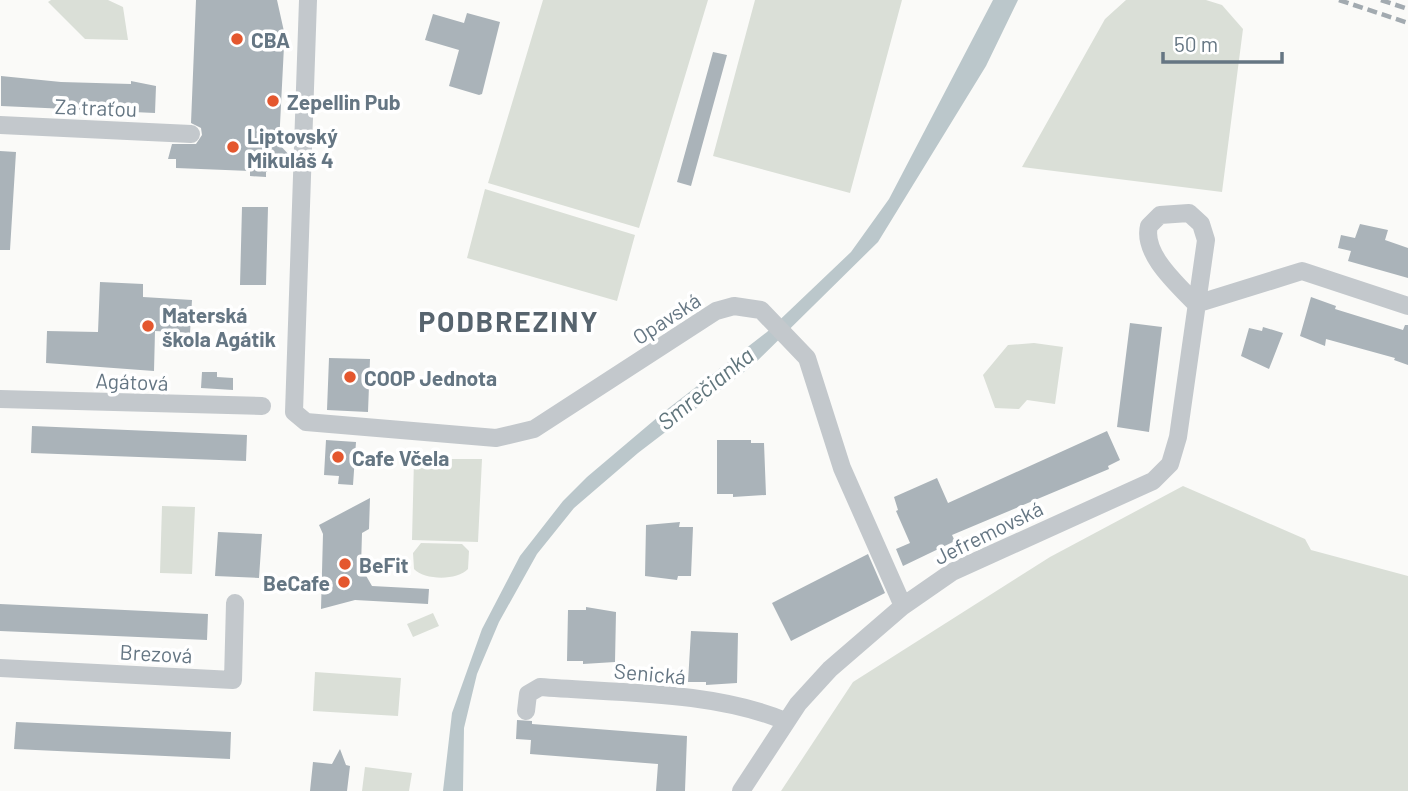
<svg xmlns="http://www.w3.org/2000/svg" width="1408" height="791" viewBox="0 0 1408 791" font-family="Barlow,sans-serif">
<rect width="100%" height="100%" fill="#fafaf8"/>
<path fill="#dadfd7" d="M 51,0 L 108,0 L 123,7 L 128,40 L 85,39 L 48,2 Z
M 543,0 L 708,0 L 639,228 L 488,183 Z
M 755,0 L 902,0 L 850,193 L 713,156 Z
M 1126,0 L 1206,0 L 1222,5 L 1243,29 L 1222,192 L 1022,167 L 1105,19 Z
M 485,189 L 635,235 L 617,301 L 467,258 Z
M 1034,343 L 1063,347 L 1055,404 L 1027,400 L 1019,409 L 995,408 L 983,375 L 1008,345 Z
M 414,459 L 482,459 L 478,542 L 412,540 Z
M 1183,486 L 1305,539 L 1311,550 L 1408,576 L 1408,791 L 781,791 L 853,682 L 1050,557 Z
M 162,506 L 195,507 L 192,574 L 160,573 Z
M 421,543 L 462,544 L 469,551 L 468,569 C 457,581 424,580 414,569 L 413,553 Z
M 433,613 L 439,626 L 413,637 L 407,624 Z
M 315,672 L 401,678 L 398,716 L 313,711 Z
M 365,767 L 412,773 L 409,791 L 362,791 Z"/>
<path fill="#bbc7cb" d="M 993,0 L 1018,0 L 986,66 L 878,242 L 753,365 L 638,453 L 574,508 L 537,554 L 499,622 L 477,674 L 464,728 L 463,791 L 443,791 L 452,713 L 482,629 L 520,556 L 563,501 L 587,477 L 665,411 L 767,332 L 851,252 L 889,199 Z"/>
<path fill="#aab3b9" d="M 196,0 L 277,0 L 287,45 L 284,46 L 279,144 L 290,156 L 281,156 L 280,162 L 266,172 L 266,177 L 250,176 L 250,171 L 176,168 L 176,159 L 168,159 L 172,144 L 196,144 L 202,135 L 201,128 L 191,123 Z
M 467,13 L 500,22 L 482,94 L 479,95 L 449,86 L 459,50 L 425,40 L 433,14 L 464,23 Z
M 713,52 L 727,55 L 691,186 L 677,182 Z
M 1,76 L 61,82 L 131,84 L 131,81 L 156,86 L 155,113 L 1,106 Z
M 0,151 L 16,152 L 10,250 L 0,250 Z
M 242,207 L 268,207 L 266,285 L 240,285 Z
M 1360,224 L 1388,230 L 1385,240 L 1408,248 L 1408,278 L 1348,261 L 1351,251 L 1338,248 L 1341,235 L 1355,238 Z
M 100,282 L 143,284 L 143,297 L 192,300 L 190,333 L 155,331 L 154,371 L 46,363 L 47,331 L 98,332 Z
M 1311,297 L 1336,306 L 1335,309 L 1403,330 L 1405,325 L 1408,325 L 1408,365 L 1394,360 L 1395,358 L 1326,339 L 1325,346 L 1300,336 Z
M 1130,323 L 1162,327 L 1149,432 L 1117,427 Z
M 1263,327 L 1283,333 L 1269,369 L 1241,356 L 1249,328 L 1262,331 Z
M 329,358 L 370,359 L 368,412 L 327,410 Z
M 202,372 L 217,372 L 217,377 L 233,378 L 233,390 L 201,388 Z
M 32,426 L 247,435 L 246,461 L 31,453 Z
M 1107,431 L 1120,460 L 1108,466 L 1109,469 L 952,535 L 955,541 L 903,566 L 896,549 L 910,543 L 896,511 L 898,510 L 894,497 L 937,478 L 948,503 Z
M 326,440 L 356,442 L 353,485 L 338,484 L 339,476 L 324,475 Z
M 717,440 L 751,440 L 751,443 L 764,443 L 766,495 L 733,497 L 733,494 L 717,494 Z
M 370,498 L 369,529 L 362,533 L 361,567 L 372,586 L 429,589 L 428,604 L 355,600 L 321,609 L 323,534 L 319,525 Z
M 680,522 L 679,527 L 693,527 L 691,576 L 678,576 L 677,580 L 645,576 L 646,525 Z
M 218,532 L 262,534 L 259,578 L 215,576 Z
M 868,554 L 885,593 L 791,641 L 772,603 Z
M 0,604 L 208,614 L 207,640 L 0,631 Z
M 586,607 L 616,612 L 615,662 L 583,664 L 583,661 L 567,661 L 568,610 L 586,610 Z
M 691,631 L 738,633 L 737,683 L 706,685 L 706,682 L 688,682 Z
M 517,720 L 532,721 L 532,724 L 687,736 L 685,791 L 656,791 L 658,764 L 530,754 L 531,740 L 516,739 Z
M 16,722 L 231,732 L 230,759 L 14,749 Z
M 340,749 L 346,765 L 350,766 L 347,791 L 310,791 L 313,762 L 332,764 Z"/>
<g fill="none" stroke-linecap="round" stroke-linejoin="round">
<path stroke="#c3c8cc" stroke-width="18" d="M 308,0 L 294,412 L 306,422 L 496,438 L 534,429 L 716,311 L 734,306 L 761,310 L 807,358 L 842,468 L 903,606
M 0,125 L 191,134
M 1196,304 L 1302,271 L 1408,306
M 0,399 L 262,406
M 0,668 L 233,680 L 235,603
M 526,711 L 528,694 L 540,687 C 617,693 714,691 785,721
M 741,791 L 798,704 L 830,669 L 903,606 L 952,572 L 1153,481 L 1170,464 L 1178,437 L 1206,240 L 1201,224 L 1189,213 L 1160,215 L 1149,226 C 1142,254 1178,285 1196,304"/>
<path stroke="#a2aab0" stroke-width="4.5" stroke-dasharray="10 5" stroke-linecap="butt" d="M 1339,0 L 1408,23
M 1381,0 L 1408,9"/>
</g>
<g fill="#e4572e" stroke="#fff" stroke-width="2.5">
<circle cx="237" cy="39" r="7"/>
<circle cx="273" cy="101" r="7"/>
<circle cx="233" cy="147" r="7"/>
<circle cx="148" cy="326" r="7"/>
<circle cx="350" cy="377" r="7"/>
<circle cx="338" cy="457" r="7"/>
<circle cx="345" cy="564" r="7"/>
<circle cx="344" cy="582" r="7"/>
</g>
<g text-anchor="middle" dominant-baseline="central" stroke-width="7" stroke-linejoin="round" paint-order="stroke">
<g font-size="21" font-weight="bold" fill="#657683" stroke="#fff" text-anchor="start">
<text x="251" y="39">CBA</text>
<text x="287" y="101">Zepellin Pub</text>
<text x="247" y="135">Liptovský<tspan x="247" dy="24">Mikuláš 4</tspan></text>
<text x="162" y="314">Materská<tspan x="162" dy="24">škola Agátik</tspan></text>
<text x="364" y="377">COOP Jednota</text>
<text x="352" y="457">Cafe Včela</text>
<text x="359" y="564">BeFit</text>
<text x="330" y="582" text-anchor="end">BeCafe</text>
</g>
<g font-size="21" fill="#657683" stroke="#fff">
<text transform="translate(96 107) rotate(2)">Za traťou</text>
<text transform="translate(666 318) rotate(-33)">Opavská</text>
<text transform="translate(132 381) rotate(2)">Agátová</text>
<text transform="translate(988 532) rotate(-26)">Jefremovská</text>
<text transform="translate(156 653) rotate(3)">Brezová</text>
<text transform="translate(650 673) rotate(5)">Senická</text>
</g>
<g font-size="23" font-style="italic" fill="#60757c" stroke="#fff">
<text transform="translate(705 388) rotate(-39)">Smrečianka</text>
</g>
<g font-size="28" font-weight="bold" letter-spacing="2" fill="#57646e" stroke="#fff">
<text x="509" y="321">PODBREZINY</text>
</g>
</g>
<path d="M1163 52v10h119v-10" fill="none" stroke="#657683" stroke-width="3.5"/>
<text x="1174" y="52" font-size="21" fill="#657683" stroke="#ffffff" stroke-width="5" paint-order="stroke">50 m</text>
</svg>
